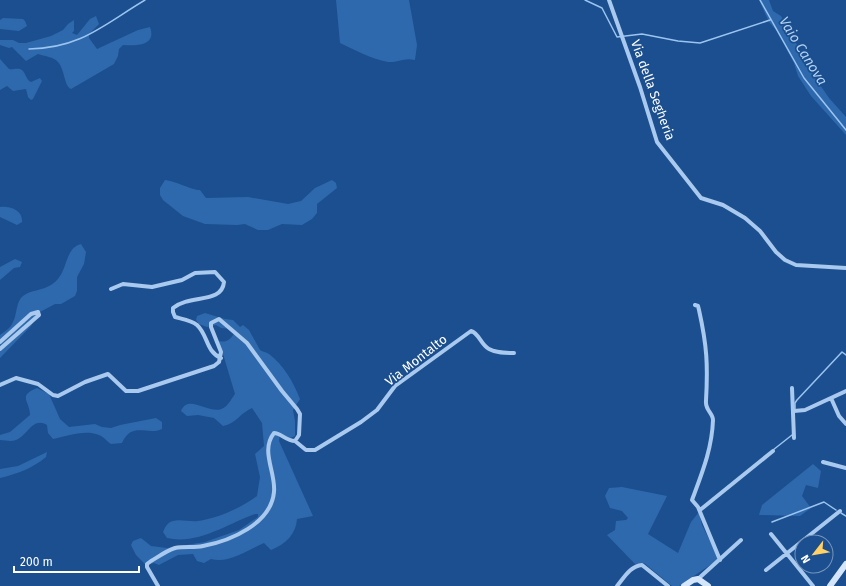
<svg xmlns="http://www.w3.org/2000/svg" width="846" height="586" viewBox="0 0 846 586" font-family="'Fira Sans',sans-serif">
<rect width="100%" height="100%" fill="#1b4f8f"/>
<path fill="#2e69ad" d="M 336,0 L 409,0 L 417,45 L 415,60 C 404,57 397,63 388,62 C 371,59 355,50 340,43 Z
M 759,0 L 769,0 L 773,11 L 781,16 L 816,79 L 829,98 L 846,117 L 846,135 L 811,96 L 798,76 L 794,63 L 776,30 L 769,22 Z
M 96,16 L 99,24 L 89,34 L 89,38 L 97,49 L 138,30 L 150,27 C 157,46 136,46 123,45 L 119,49 L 118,56 L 114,64 L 71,89 C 64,86 65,70 58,62 C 54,57 44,56 38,54 L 26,61 L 12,47 L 9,48 L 0,45 L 0,40 L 13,40 L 19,43 L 26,43 L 51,36 L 63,30 L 68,24 L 74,20 L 74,31 L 72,33 L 77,35 L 90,19 Z
M 3,18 L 23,19 L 25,21 L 27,26 L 19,31 L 0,29 L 0,20 Z
M 0,59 L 9,69 C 12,70 16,68 20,69 C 26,71 25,79 31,82 L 40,78 L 42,81 L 33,99 L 31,100 L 28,97 L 26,89 L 13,91 L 7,86 L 0,90 Z
M 165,180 C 175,181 195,191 200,190 L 206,198 L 248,197 L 288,204 L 301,201 L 315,188 L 332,180 L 336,183 L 337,188 L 317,204 L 317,213 L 312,219 L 302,225 L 282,224 L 268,230 L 258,230 L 245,224 L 237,225 L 205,224 L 183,216 L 163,200 L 160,195 L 160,188 Z
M 0,207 C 10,206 23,210 22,222 L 17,225 L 0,217 Z
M 81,244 L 86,252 L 84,264 L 77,277 L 77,291 L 75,296 L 61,304 L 55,304 L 40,312 L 31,326 L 0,358 L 0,335 C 5,331 11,328 13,322 C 17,315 16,301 23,296 C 33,288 50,292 60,276 C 67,266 67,247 81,244 Z
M 15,259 L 22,262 L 20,267 L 14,268 L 0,280 L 0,267 Z
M 205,313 L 225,319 L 233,320 L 240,327 L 243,325 L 249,330 L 260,350 C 263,352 266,352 269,354 C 283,364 294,383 300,399 L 293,410 L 295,421 L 295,436 L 288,439 L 280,433 L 279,441 L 313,516 L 297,519 C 296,534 286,544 271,550 L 264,543 C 248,550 229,564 211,559 L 204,563 L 197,561 L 193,554 L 178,555 L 159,565 L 154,563 L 146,565 L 136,555 L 131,545 L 133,541 L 141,538 L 151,546 L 167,548 L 205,542 L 239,530 L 258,517 L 258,514 L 255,514 C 227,524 198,545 167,538 L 163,532 C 165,527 168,522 173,521 C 180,519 190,522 198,521 C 218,518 241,508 257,496 L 260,477 L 255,454 L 264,446 L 262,423 L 252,408 C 240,413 236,424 223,426 L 214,418 L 198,415 L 187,416 L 181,411 C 189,392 211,418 225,407 C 229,404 232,398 235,394 L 223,354 L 216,340 C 225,343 228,342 234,334 L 231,329 L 221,328 L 216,325 L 207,327 L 199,324 L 196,320 L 197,316 Z
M 37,388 L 49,394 L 60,419 L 69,427 L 95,424 L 102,427 L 111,428 L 120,425 L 156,418 L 162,422 L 162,429 C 147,436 132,421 122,443 L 111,444 C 108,442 106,440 104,438 C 91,427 67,436 53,439 L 48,433 L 47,425 C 33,416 27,436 16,440 C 10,442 6,440 0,440 L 0,435 L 10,432 L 30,415 C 30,401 17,396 37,388 Z
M 47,452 L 46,457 C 33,468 17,474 0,478 L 0,469 L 18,466 Z
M 813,464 L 821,471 L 818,488 L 806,485 L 802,496 L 811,508 L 800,516 L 759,515 L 762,505 Z
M 622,487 L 667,496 L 648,534 L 678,553 L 691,522 L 699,512 L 702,525 L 719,559 L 679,586 L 672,586 L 644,563 L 635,564 L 607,535 L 615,530 L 616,521 L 626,520 L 628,518 L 622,511 L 610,508 L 605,496 L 609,488 Z"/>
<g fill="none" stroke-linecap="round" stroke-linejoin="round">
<path stroke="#9cc4f0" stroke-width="1.5" d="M 585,0 L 602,8 L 617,37 L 642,34 L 678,41 L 700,43 L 770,20
M 760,0 L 804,78 L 846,130
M 29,49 C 81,48 103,25 145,0
M 795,409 L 795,403 L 797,400 L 842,352 L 846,355
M 773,450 L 792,435
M 841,513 L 846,516
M 772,522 L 824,502 L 836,510"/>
<path stroke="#a9c9ee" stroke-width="4" d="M 609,0 L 640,87 L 657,142 L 701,198 L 723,205 L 745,218 L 760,231 L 776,252 L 785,260 L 796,265 L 846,268
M 111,289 L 123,284 L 152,287 L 182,280 L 195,273 L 215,272 L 224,282 C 222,304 190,294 173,308 L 173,312 L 175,317 C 182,319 191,320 197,325 C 208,335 206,352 221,358
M 695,305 L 698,306 L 699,310 C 707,346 708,365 706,401 C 705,410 713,413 713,420 C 712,449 702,473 692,500 L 698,507 L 720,560
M 0,342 L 31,314 L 38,312 L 39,315 L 0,349
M 0,385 L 16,378 L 38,384 L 53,395 L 58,396 L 85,382 L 108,374 L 126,391 L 138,391 L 214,366 L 219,362 L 221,352 L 211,327 L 211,323 L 219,319 L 247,343 L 282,391 L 297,409 L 300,414 L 299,435 L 295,441 C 286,441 281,433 274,433 C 260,451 276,472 274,492 C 271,524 230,541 203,546 C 194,548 184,546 175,548 C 166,551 158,557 151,561 L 147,564 L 147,567 L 158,586
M 792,388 L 794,438
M 831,398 L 839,416 L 846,424
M 794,411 L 805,410 L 846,391
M 295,441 L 306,450 L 315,450 L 361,422 L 377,410 L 395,386 L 471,331 C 479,333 481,345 489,349 C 496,353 505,353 514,353
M 823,462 L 846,468
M 700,510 L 773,451
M 771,534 L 813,586
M 766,570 L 840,511
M 698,579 L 741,540
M 617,586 C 624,578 630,566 642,565 L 668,586"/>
<path stroke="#d6e6fa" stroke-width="6" d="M 684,586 L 693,580 L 698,579 L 708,586
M 830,586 L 846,564"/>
</g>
<g text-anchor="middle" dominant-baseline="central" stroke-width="3.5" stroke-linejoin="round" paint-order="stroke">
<g font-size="13" fill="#fff" stroke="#1b4f8f">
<text transform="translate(653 90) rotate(70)">Via della Segheria</text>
<text transform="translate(416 360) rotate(-38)">Via Montalto</text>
</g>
<g font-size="14" font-style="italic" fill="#b5d3f5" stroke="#1b4f8f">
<text transform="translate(803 51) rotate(58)">Vaio Canova</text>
</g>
</g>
<g transform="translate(814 554) rotate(239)"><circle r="19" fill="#1b4f8f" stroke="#7695bc"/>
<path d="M0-3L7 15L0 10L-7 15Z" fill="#ffd166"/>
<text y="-6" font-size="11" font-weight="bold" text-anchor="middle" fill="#ffffff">N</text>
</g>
<path d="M14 566v6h125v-6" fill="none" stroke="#ffffff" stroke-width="2"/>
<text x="20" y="566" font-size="12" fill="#ffffff" stroke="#1b4f8f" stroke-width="3" paint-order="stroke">200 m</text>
</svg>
